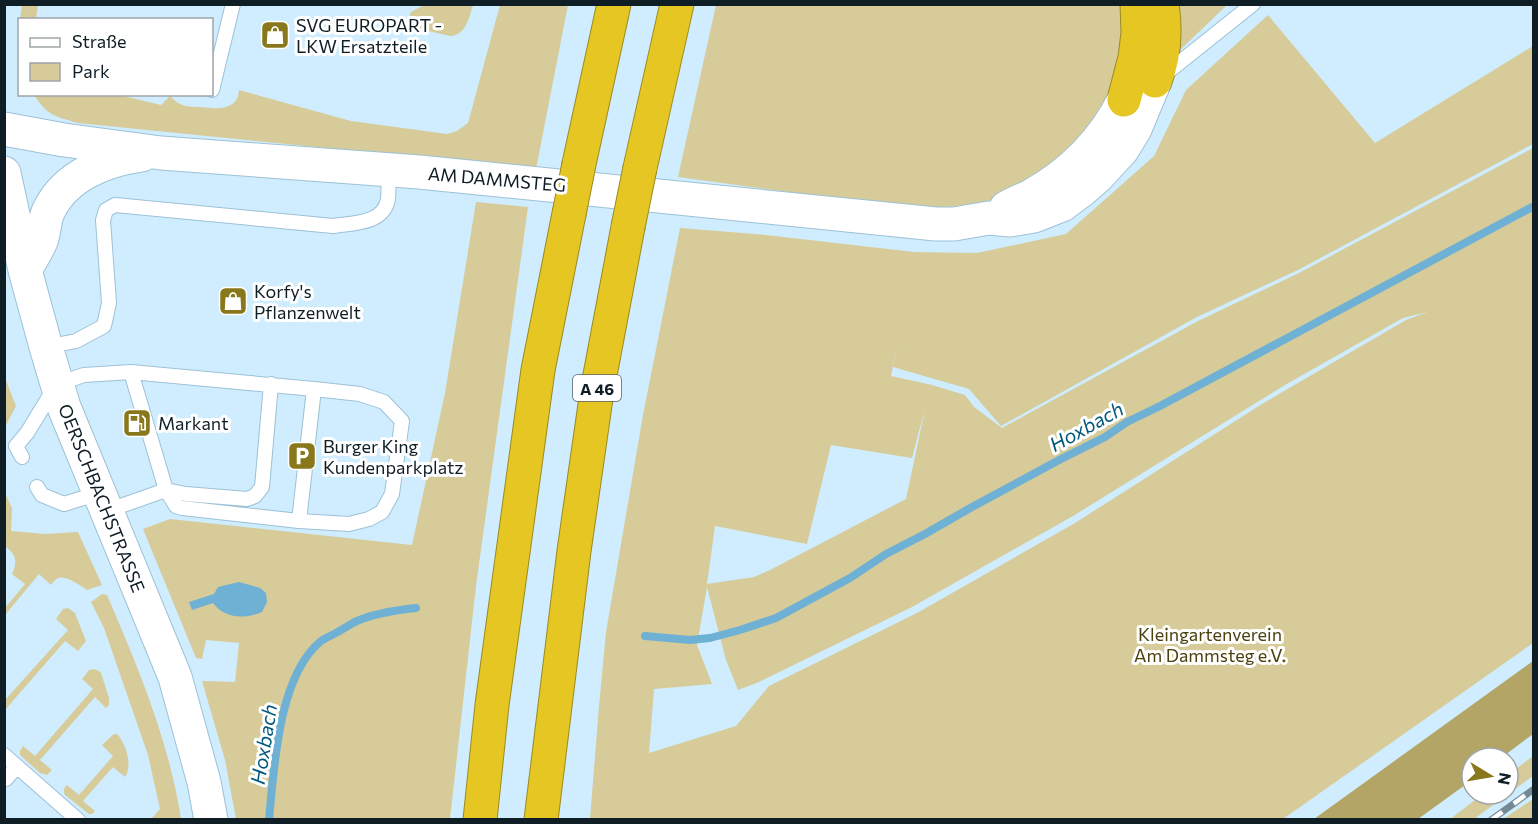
<svg xmlns="http://www.w3.org/2000/svg" width="1538" height="824" viewBox="0 0 1538 824" font-family="Commissioner,sans-serif">
<rect width="100%" height="100%" fill="#cfedfe"/>
<path fill="#d6cb99" fill-rule="evenodd" d="M 426,4 L 473,4 L 473,5 C 469,18 466,35 450,36 L 416,28 L 410,23 L 409,18 L 411,12 Z
M 1172,4 L 1227,5 L 1178,52 Z
M 22,5 L 38,5 L 36,19 L 20,19 Z
M 500,5 L 568,5 L 536,169 L 78,123 C 54,116 48,116 34,95 L 119,95 L 161,105 L 170,96 C 174,100 177,103 182,105 C 188,107 195,107 201,107 C 216,109 238,111 239,90 L 351,121 L 447,134 L 457,131 L 468,123 Z
M 716,5 L 1126,5 L 1115,91 L 1092,133 L 1025,190 L 985,202 L 947,207 L 898,207 L 678,177 Z
M 1268,15 L 1375,143 L 1533,46 L 1533,144 L 1298,270 L 1197,317 L 1001,426 L 969,389 L 893,367 L 899,334 L 891,376 L 932,385 L 965,395 L 974,407 L 1002,428 L 1198,321 L 1299,273 L 1533,148 L 1533,643 L 1283,819 L 590,819 L 599,706 L 606,632 L 643,415 L 680,228 L 766,235 L 914,252 L 977,253 L 1066,234 L 1154,156 L 1186,90 ZM 1427,312 L 1406,320 L 1262,404 L 1075,523 L 917,613 L 769,686 L 736,726 L 649,753 L 654,689 L 712,684 L 697,645 L 707,587 L 726,660 L 738,690 L 759,682 L 912,607 L 1073,516 L 1285,385 L 1403,318 ZM 925,409 L 906,499 L 770,570 L 754,577 L 707,584 L 715,526 L 807,544 L 831,445 L 912,458 Z
M 476,202 L 528,207 L 476,586 L 450,819 L 236,819 L 225,760 L 202,681 L 235,682 L 239,643 L 206,640 L 202,659 L 196,658 L 143,529 L 170,519 L 412,545 L 445,393 Z
M 5,378 L 16,406 L 5,427 L 4,427 Z
M 5,493 L 12,508 L 11,531 L 45,534 L 78,532 L 102,585 L 87,590 C 81,586 66,575 59,578 C 55,579 54,581 51,585 L 39,574 L 5,615 L 5,608 L 25,584 L 12,574 C 18,561 16,555 5,546 Z
M 102,594 L 107,595 C 138,667 169,741 181,819 L 151,819 L 160,809 L 148,755 L 104,628 L 91,602 Z
M 68,608 L 75,613 L 86,641 L 78,651 L 65,641 L 5,710 L 5,700 L 68,630 L 56,619 L 63,609 Z
M 94,669 L 99,671 L 101,673 L 109,698 L 109,705 L 106,708 L 95,697 L 40,760 L 52,770 L 47,775 L 40,773 L 20,755 L 20,751 L 23,746 L 35,756 L 93,689 L 82,679 L 89,670 Z
M 114,734 L 117,734 C 126,744 133,765 125,777 L 113,767 L 83,801 L 95,811 L 92,814 L 89,814 L 65,795 L 64,793 L 64,789 L 67,785 L 79,795 L 113,756 L 102,745 Z
M 1533,756 L 1533,776 L 1474,819 L 1450,819 L 1483,794 L 1508,794 L 1508,775 Z
M 1533,799 L 1533,819 L 1503,819 Z"/>
<path fill="#b3a565" d="M 1533,661 L 1533,734 L 1501,758 L 1472,758 L 1472,780 L 1418,819 L 1314,819 Z"/>
<path fill="#6fb0d5" d="M 239,582 L 260,588 L 266,593 L 267,602 L 262,612 C 245,619 225,619 213,603 L 192,610 L 189,602 L 214,594 L 218,587 Z"/>
<g fill="none" stroke-linecap="round" stroke-linejoin="round">
<path stroke="#6fb0d5" stroke-width="8" d="M 645,636 L 690,640 L 710,638 L 740,630 L 776,618 L 850,578 L 886,554 L 925,534 L 972,507 L 1061,459 L 1105,437 L 1127,422 L 1160,406 L 1534,206
M 269,820 C 274,768 278,676 321,641 C 327,637 335,634 341,630 C 347,627 352,623 357,621 C 375,613 397,610 416,608"/>
<g stroke="#9dc1d7" stroke-width="16">
<path id="service" d="M 1164,75 L 1253,4
M 212,90 L 233,4
M 46,347 L 76,341 L 104,326 L 109,303 L 103,220 L 106,210 L 115,205 L 333,226 C 353,223 384,224 388,199 C 389,189 388,179 388,169
M 131,372 L 314,389 L 299,521 L 182,508 L 176,506 L 166,490
M 22,457 L 16,446 L 27,433 L 57,384 L 84,375 L 131,372 L 166,490 L 106,511
M 37,487 L 42,495 L 64,504 L 99,493
M 166,490 L 186,494 L 247,499 L 255,496 L 262,487 L 271,384
M 299,521 L 349,524 L 369,519 L 382,512 L 392,494 L 402,421 L 384,402 L 360,394 L 314,389
M 4,755 L 78,820
M 6,779 L 17,766"/>
</g>
<g stroke="#9dc1d7" stroke-width="35">
<path id="secondary" d="M 4,129 L 64,140 L 161,153 L 419,172 L 936,224 L 954,224 L 989,218 L 1010,220 L 1034,216 L 1062,205 L 1082,190 L 1098,176 L 1122,150 L 1135,129 L 1155,81
M 4,173 L 25,270 L 46,347 L 64,407 L 175,677 L 204,782 L 211,820
M 1006,208 C 1014,203 1023,200 1031,196 C 1072,173 1103,142 1124,100
M 25,270 C 30,261 37,251 41,241 C 45,231 44,219 49,210 C 66,175 106,160 142,155"/>
</g>
<g stroke="#9a8b23" stroke-width="35">
<path id="motorway" d="M 1155,81 C 1165,56 1166,31 1162,4
M 1124,100 L 1135,58 L 1138,33 L 1137,4
M 579,164 L 614,4
M 640,168 L 677,4
M 480,820 L 492,705 L 538,370 L 569,214
M 541,820 L 574,551 L 597,391 L 628,227"/>
</g>
<use href="#service" stroke="#fff" stroke-width="14"/>
<use href="#secondary" stroke="#fff" stroke-width="33"/>
<use href="#motorway" stroke="#e5c622" stroke-width="33"/>
<g stroke="#738996" stroke-width="7">
<path id="rail" d="M 1491,820 L 1534,789"/>
</g>
<use href="#rail" stroke="#fff" stroke-width="4.5" stroke-dasharray="14" stroke-linecap="butt"/>
<g stroke="#9a8b23" stroke-width="35" stroke-linecap="butt">
<path id="motorway-bridge" d="M 569,214 L 579,164
M 628,227 L 640,168"/>
</g>
<use href="#motorway-bridge" stroke="#e5c622" stroke-width="33"/>
</g>
<defs>
<g id="shop-square" transform="scale(1.5)"><rect x="-9" y="-9" width="18" height="18" rx="4" fill="#89771b" stroke="#fff"/><path d="M-5-2.5h2.3a2.7 3.5 0 0 1 5.4 0H5L5.5 6h-11ZM-1.5-2.5h3a1.5 2.3 0 0 0-3 0Z" fill="#fff"/></g>
<g id="fuel-square" transform="scale(1.5)"><rect x="-9" y="-9" width="18" height="18" rx="4" fill="#89771b" stroke="#fff"/><path d="M-5.5-6h7V0h2V4h1.3V-2.5L3-4.5l.8-.8L6-3V5H2.5V1h-1V6h-7ZM-4.2-4.7v3.2H.2V-4.7Z" fill="#fff"/></g>
<g id="parking-square" transform="scale(1.5)"><rect x="-9" y="-9" width="18" height="18" rx="4" fill="#89771b" stroke="#fff"/><path d="M-3.5-5.5H1a3.5 3.5 0 0 1 0 7H-1V5.5H-3.5ZM-1-3.4V-.6H.8a1.4 1.4 0 0 0 0-2.8Z" fill="#fff"/></g>
</defs>
<g fill-rule="evenodd">
<use href="#shop-square" x="275" y="35"/>
<use href="#shop-square" x="233" y="301"/>
<use href="#fuel-square" x="137" y="423"/>
<use href="#parking-square" x="302" y="456"/>
</g>
<g text-anchor="middle" dominant-baseline="central" stroke-width="6" stroke-linejoin="round" paint-order="stroke">
<rect fill="#fff" stroke="#576166" stroke-width="1.5" x="573" y="375" width="48" height="26" rx="4.5"/>
<g font-size="16" font-weight="bold" fill="#0f1d25">
<text x="597" y="388">A 46</text>
</g>
<g font-size="18" fill="#0f1d25" stroke="#fff" text-anchor="start">
<text x="296" y="25">SVG EUROPART -<tspan x="296" dy="21">LKW Ersatzteile</tspan></text>
<text x="254" y="291">Korfy's<tspan x="254" dy="21">Pflanzenwelt</tspan></text>
<text x="158" y="423">Markant</text>
<text x="323" y="446">Burger King<tspan x="323" dy="21">Kundenparkplatz</tspan></text>
</g>
<g font-size="18" fill="#0f1d25" stroke="#fff">
<text transform="translate(497 179) rotate(5)">AM DAMMSTEG</text>
<text transform="translate(102 498) rotate(68)">OERSCHBACHSTRASSE</text>
</g>
<g font-size="18" fill="#4b410d" stroke="#fff">
<text x="1210" y="634">Kleingartenverein<tspan x="1210" dy="21">Am Dammsteg e.V.</tspan></text>
</g>
<g font-size="20" font-style="italic" fill="#00597d" stroke="#fff">
<text transform="translate(1086 426) rotate(-29)">Hoxbach</text>
<text transform="translate(263 744) rotate(-81)">Hoxbach</text>
</g>
</g>
<rect width="1538" height="824" fill="none" stroke="#0f1d25" stroke-width="12"/>
<rect x="18" y="18" width="195" height="78" fill="#ffffff" stroke="#9fa5a8" stroke-width="1.5"/>
<rect x="30" y="38" width="30" height="9" fill="#ffffff" stroke="#9fa5a8" stroke-width="1.5"/>
<text x="72" y="48" font-size="18" fill="#0f1d25">Straße</text>
<rect x="30" y="63" width="30" height="18" fill="#d6cb99" stroke="#9fa5a8" stroke-width="1.5"/>
<text x="72" y="78" font-size="18" fill="#0f1d25">Park</text>
<g transform="translate(1490 776) rotate(101)"><circle r="28" fill="#ffffff" stroke="#9fa5a8" stroke-width="1.5"/>
<path d="M0-4.5L10 22L0 15L-10 22Z" fill="#89771b"/>
<text y="-9" font-size="16" font-weight="bold" text-anchor="middle" fill="#0f1d25">N</text>
</g>
</svg>
